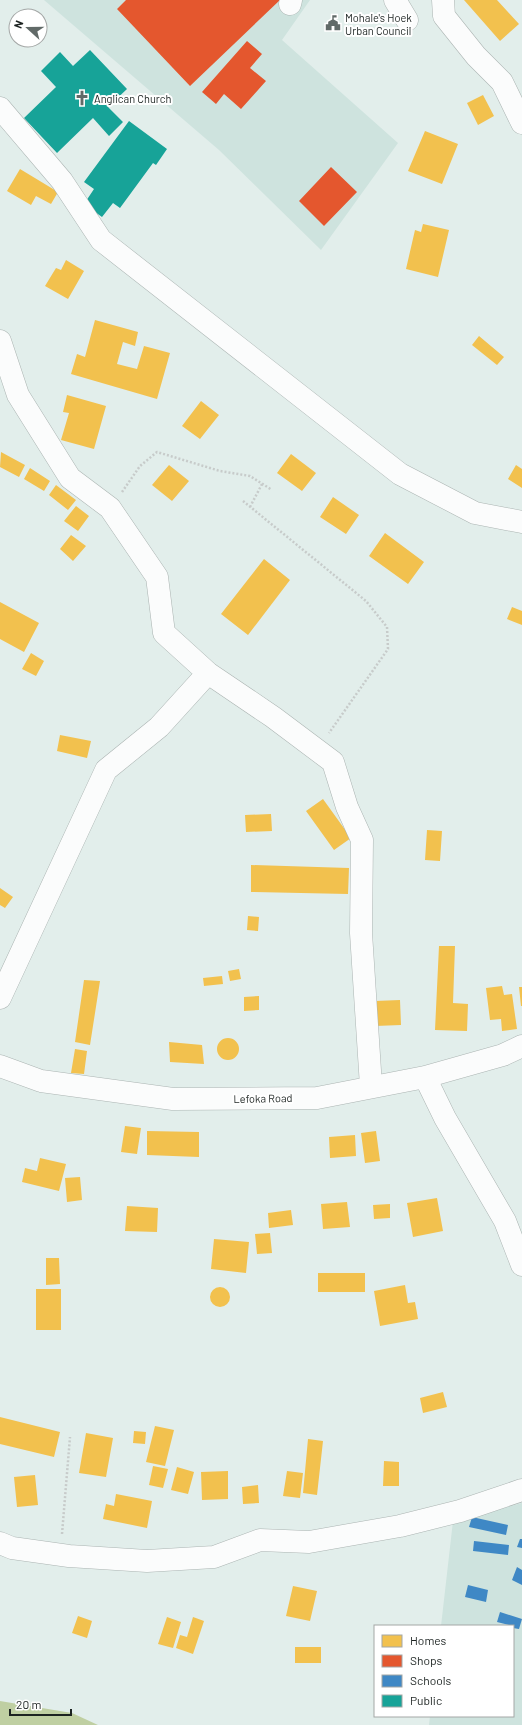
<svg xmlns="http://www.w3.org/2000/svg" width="522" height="1725" viewBox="0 0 522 1725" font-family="Barlow,sans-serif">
<rect width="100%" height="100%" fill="#e2eeeb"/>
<path fill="#cee3de" d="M 44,0 L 310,0 L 282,40 L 398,143 L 321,250 L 219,150 Z
M 522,1503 L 522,1725 L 429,1725 L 430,1716 L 513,1716 L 513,1626 L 441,1626 L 453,1521 Z"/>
<path fill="#bfcfa2" d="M 0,1701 L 72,1713 L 98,1725 L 0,1725 Z"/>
<path fill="#f2c14e" d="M 464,0 L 497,0 L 519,24 L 500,41 Z
M 483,95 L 494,116 L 478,125 L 467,103 Z
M 425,131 L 458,144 L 442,184 L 408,171 Z
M 20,169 L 58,192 L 51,204 L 36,196 L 31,205 L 7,191 Z
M 423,224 L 449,230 L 438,277 L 406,269 L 415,230 L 421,232 Z
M 66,260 L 84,271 L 68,299 L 45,286 L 56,268 L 61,270 Z
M 95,320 L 138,332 L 135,346 L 123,342 L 117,364 L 137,369 L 144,346 L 170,353 L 157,399 L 71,374 L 77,354 L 85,357 Z
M 479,336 L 504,357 L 497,365 L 472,345 Z
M 67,395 L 106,406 L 94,449 L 61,440 L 69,413 L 63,412 Z
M 201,401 L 219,415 L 200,439 L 182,426 Z
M 1,452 L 25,465 L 19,477 L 0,467 Z
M 291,454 L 316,473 L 302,491 L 277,473 Z
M 169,465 L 189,481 L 172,501 L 152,485 Z
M 516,465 L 522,469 L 522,488 L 508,479 Z
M 30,468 L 50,481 L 44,491 L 24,479 Z
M 56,485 L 76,500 L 68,510 L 49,495 Z
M 333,497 L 359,515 L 346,534 L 320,517 Z
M 76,506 L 89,516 L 78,531 L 64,521 Z
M 385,533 L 424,562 L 408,584 L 369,556 Z
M 71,535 L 86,546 L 73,561 L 60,549 Z
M 264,559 L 290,580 L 248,635 L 221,614 Z
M 0,602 L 39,623 L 24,652 L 0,639 Z
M 512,607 L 522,611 L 522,625 L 507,619 Z
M 31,653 L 44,661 L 36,676 L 22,669 Z
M 60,735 L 91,741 L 87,758 L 57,751 Z
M 323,799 L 351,838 L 334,850 L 306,811 Z
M 271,814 L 272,831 L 246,832 L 245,815 Z
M 427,830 L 442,831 L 440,861 L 425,860 Z
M 251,865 L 349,868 L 348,894 L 251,892 Z
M 0,888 L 13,897 L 5,908 L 0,905 Z
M 248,916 L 259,917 L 258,931 L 247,930 Z
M 439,946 L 455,946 L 453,1003 L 468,1004 L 467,1031 L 435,1030 Z
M 239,969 L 241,979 L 230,981 L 228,971 Z
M 222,976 L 223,984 L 204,986 L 203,978 Z
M 84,980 L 100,981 L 90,1045 L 75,1042 Z
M 502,986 L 504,995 L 512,994 L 517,1029 L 502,1031 L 501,1019 L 490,1020 L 486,988 Z
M 519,987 L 522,987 L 522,1006 L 521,1006 Z
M 259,996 L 259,1010 L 244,1011 L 244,997 Z
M 400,1000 L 401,1025 L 375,1026 L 375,1001 Z
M217 1049a11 11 0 1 1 22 0a11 11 0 1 1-22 0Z
M 169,1042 L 202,1045 L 204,1064 L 170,1062 Z
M 75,1049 L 87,1051 L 84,1074 L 71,1073 Z
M 125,1126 L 141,1128 L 137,1154 L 121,1152 Z
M 147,1131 L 199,1132 L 199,1157 L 147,1155 Z
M 376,1131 L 380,1161 L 365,1163 L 361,1133 Z
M 355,1135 L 356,1156 L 330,1158 L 329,1137 Z
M 40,1158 L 66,1164 L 59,1191 L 22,1182 L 25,1168 L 37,1171 Z
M 80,1177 L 82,1200 L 67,1202 L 65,1178 Z
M 437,1198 L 443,1231 L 413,1237 L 407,1203 Z
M 347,1202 L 350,1227 L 323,1229 L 321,1204 Z
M 390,1204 L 390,1218 L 374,1219 L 373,1205 Z
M 127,1206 L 158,1208 L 157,1232 L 125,1231 Z
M 291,1210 L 293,1225 L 269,1228 L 268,1213 Z
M 270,1233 L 272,1253 L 257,1254 L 255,1234 Z
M 214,1239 L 249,1242 L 246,1273 L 211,1269 Z
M 46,1258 L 59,1258 L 60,1284 L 46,1285 Z
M 318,1273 L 365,1273 L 365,1292 L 318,1292 Z
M 405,1285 L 408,1303 L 415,1302 L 418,1319 L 380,1326 L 374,1291 Z
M210 1297a10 10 0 1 1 20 0a10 10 0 1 1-20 0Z
M 36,1289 L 61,1289 L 61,1330 L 36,1330 Z
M 443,1392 L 447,1407 L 423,1413 L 420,1398 Z
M 0,1417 L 60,1432 L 54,1457 L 0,1444 Z
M 155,1426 L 174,1430 L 165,1466 L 146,1462 Z
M 134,1431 L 146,1432 L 145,1444 L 133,1443 Z
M 86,1433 L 113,1438 L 106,1477 L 79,1473 Z
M 308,1439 L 323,1441 L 317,1495 L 303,1493 Z
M 384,1461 L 399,1462 L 399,1486 L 383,1486 Z
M 153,1466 L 168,1469 L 163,1488 L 149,1485 Z
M 177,1467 L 194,1472 L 188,1494 L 171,1490 Z
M 228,1471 L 228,1499 L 202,1500 L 201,1472 Z
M 287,1471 L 303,1473 L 300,1498 L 283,1496 Z
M 35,1475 L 38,1505 L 17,1507 L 14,1477 Z
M 258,1485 L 259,1503 L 243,1504 L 242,1487 Z
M 116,1494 L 152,1501 L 147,1528 L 103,1519 L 106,1504 L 114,1506 Z
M 293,1586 L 317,1591 L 310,1621 L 286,1616 Z
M 78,1616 L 92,1621 L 87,1638 L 72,1633 Z
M 167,1617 L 181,1622 L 173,1648 L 158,1644 Z
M 193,1617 L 204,1621 L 193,1654 L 176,1648 L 180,1635 L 187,1637 Z
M 295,1647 L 321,1647 L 321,1663 L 295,1663 Z"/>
<path fill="#e4572e" d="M 126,0 L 280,0 L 190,86 L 117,9 Z
M 247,41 L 262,54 L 250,68 L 266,81 L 241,109 L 224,94 L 216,104 L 202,92 Z
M 331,167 L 357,192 L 324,226 L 299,201 Z"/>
<path fill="#3f88c5" d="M 472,1517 L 508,1525 L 506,1535 L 469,1527 Z
M 520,1539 L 522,1539 L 522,1548 L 517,1547 Z
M 474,1541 L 509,1545 L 508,1555 L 473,1551 Z
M 517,1567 L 522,1570 L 522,1585 L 512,1580 Z
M 468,1585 L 488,1590 L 486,1602 L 465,1597 Z
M 500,1612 L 522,1619 L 519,1629 L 513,1628 L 513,1626 L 497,1622 Z"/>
<path fill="#17a398" d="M 90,50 L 127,89 L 108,107 L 123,122 L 109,136 L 93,118 L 57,153 L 24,118 L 56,87 L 41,71 L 60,52 L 73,66 Z
M 129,121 L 167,149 L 156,165 L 153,163 L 120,208 L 113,203 L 102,217 L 84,204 L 94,189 L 84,182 Z"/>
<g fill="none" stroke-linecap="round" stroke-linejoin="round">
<g stroke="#abb4b2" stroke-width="23">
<path id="minor" d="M 395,0 L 407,20
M 443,0 L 444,16 L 476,56 L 502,82 L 522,123
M 290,4 L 291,0
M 0,108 L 62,181 L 101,240 L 400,474 L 475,513 L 522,522
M 0,341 L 18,395 L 70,478 L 110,508 L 157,577 L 164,633 L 208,673 L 273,717 L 333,762 L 347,807 L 362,840 L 361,933 L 371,1086
M 0,998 L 106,770 L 159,727 L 208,673
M 0,1066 L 41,1081 L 173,1099 L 317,1098 L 425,1077 L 503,1055 L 522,1046
M 425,1077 L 445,1118 L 505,1221 L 522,1265
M 0,1543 L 12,1548 L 69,1556 L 147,1561 L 214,1557 L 260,1540 L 309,1542 L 400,1526 L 460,1511 L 522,1490"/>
</g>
<path stroke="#c7cbca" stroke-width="2.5" stroke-dasharray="2 2" stroke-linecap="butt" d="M 122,492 L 140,466 L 157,452 L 220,471 L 250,476 L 272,490
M 243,501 L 366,601 L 387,627 L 388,649 L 329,733
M 250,507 L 262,484
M 62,1534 L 70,1437"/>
<use href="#minor" stroke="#fbfcfc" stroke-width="22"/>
</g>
<defs>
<g id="civic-bare" transform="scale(1.2)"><path d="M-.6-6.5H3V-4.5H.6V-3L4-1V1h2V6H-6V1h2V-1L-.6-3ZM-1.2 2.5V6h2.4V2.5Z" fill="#616a68" stroke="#fff" stroke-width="2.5" paint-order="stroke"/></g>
<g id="church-bare" transform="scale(1.2)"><path d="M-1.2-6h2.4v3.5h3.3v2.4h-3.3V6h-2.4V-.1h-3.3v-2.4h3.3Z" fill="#616a68" stroke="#fff" stroke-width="2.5" paint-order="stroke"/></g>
</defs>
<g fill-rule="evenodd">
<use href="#civic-bare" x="333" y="23"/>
<use href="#church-bare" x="82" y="98"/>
</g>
<g text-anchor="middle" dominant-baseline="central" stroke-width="4" stroke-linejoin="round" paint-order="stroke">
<g font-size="11" fill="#1c2321" stroke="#fff" text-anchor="start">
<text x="345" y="17">Mohale's Hoek<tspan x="345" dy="13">Urban Council</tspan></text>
<text x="94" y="98">Anglican Church</text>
</g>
<g font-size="11" fill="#1c2321" stroke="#fff">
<text transform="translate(263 1098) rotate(-1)">Lefoka Road</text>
</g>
</g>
<rect x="374" y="1625" width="140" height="92" fill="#ffffff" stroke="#a4a7a6"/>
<rect x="382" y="1635" width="20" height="12" fill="#f2c14e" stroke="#a4a7a6"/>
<text x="410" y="1645" font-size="12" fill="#1c2321">Homes</text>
<rect x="382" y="1655" width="20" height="12" fill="#e4572e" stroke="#a4a7a6"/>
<text x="410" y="1665" font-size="12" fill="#1c2321">Shops</text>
<rect x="382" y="1675" width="20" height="12" fill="#3f88c5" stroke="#a4a7a6"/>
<text x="410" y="1685" font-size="12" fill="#1c2321">Schools</text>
<rect x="382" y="1695" width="20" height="12" fill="#17a398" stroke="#a4a7a6"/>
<text x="410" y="1705" font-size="12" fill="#1c2321">Public</text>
<g transform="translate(28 28) rotate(291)"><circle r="19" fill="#ffffff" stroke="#a4a7a6"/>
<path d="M0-3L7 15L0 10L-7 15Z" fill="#616a68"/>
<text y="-6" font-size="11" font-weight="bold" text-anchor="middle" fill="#1c2321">N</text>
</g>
<path d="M10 1709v6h61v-6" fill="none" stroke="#1c2321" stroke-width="2"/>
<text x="16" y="1709" font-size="12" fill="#1c2321" stroke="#ffffff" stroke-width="3" paint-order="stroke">20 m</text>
</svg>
